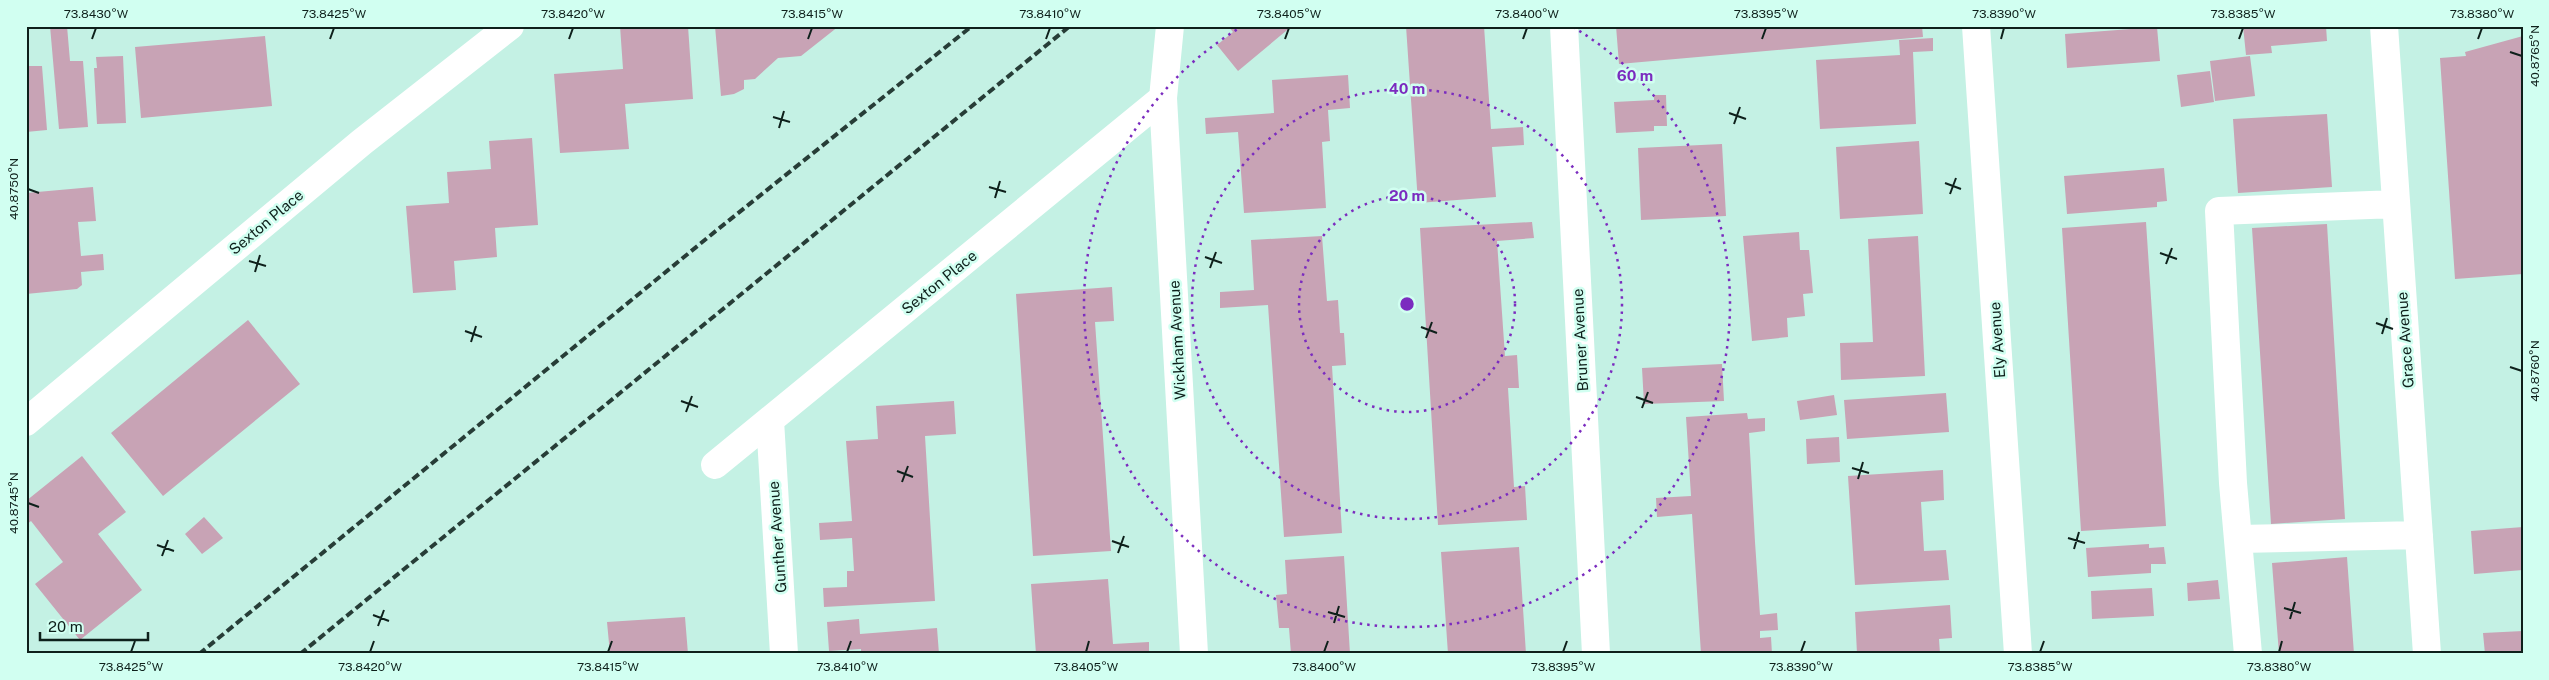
<svg xmlns="http://www.w3.org/2000/svg" width="2549" height="680" viewBox="0 0 2549 680" font-family="'Public Sans',sans-serif">
<rect width="100%" height="100%" fill="#c4f1e4"/>
<path fill="#c8a3b5" d="M 50,26 L 67,26 L 70,61 L 83,61 L 88,127 L 59,129 Z
M 620,26 L 688,26 L 693,99 L 625,104 L 629,149 L 560,153 L 554,74 L 623,69 Z
M 715,26 L 839,26 L 801,56 L 778,58 L 755,79 L 744,80 L 744,89 L 734,94 L 721,96 Z
M 1228,26 L 1292,26 L 1238,71 L 1217,45 L 1233,32 Z
M 1406,26 L 1484,26 L 1491,129 L 1523,127 L 1524,145 L 1492,147 L 1496,197 L 1418,203 Z
M 1616,26 L 1922,26 L 1923,37 L 1619,64 Z
M 2243,26 L 2326,26 L 2327,41 L 2271,46 L 2272,53 L 2246,55 Z
M 2157,27 L 2160,61 L 2067,68 L 2065,34 Z
M 265,36 L 272,106 L 141,118 L 135,47 Z
M 2523,36 L 2523,274 L 2455,279 L 2440,58 L 2466,56 L 2465,52 Z
M 1933,38 L 1933,51 L 1913,52 L 1916,124 L 1820,129 L 1816,60 L 1900,55 L 1899,40 Z
M 26,49 L 29,66 L 42,66 L 47,130 L 26,132 Z
M 123,56 L 126,123 L 97,124 L 94,68 L 97,68 L 96,57 Z
M 2250,56 L 2255,96 L 2215,101 L 2210,61 Z
M 2210,71 L 2214,102 L 2181,107 L 2177,75 Z
M 1348,75 L 1350,108 L 1328,110 L 1330,141 L 1322,142 L 1326,208 L 1244,213 L 1238,132 L 1206,134 L 1205,118 L 1274,113 L 1272,80 Z
M 1654,95 L 1666,95 L 1667,126 L 1654,126 L 1654,131 L 1616,133 L 1614,102 L 1654,100 Z
M 2327,114 L 2332,187 L 2238,193 L 2233,119 Z
M 532,138 L 538,225 L 495,228 L 497,257 L 454,261 L 456,290 L 413,293 L 406,206 L 449,203 L 447,172 L 491,169 L 489,141 Z
M 1919,141 L 1923,214 L 1840,219 L 1836,147 Z
M 1722,144 L 1726,216 L 1641,220 L 1638,148 Z
M 2164,168 L 2167,201 L 2157,202 L 2157,207 L 2067,214 L 2064,176 Z
M 93,187 L 96,221 L 78,222 L 81,256 L 103,254 L 104,270 L 81,272 L 82,285 L 77,289 L 26,294 L 26,193 Z
M 1532,222 L 1534,238 L 1497,241 L 1505,356 L 1517,355 L 1519,388 L 1508,388 L 1514,487 L 1525,486 L 1527,520 L 1438,525 L 1420,228 Z
M 2146,222 L 2166,526 L 2081,531 L 2062,228 Z
M 2327,224 L 2345,519 L 2271,524 L 2252,228 Z
M 1799,232 L 1800,250 L 1809,250 L 1813,293 L 1803,294 L 1805,316 L 1787,318 L 1788,337 L 1752,341 L 1743,236 Z
M 1322,236 L 1327,301 L 1338,300 L 1340,333 L 1344,333 L 1346,365 L 1332,366 L 1342,533 L 1284,537 L 1268,305 L 1220,308 L 1220,292 L 1254,290 L 1251,240 Z
M 1918,236 L 1925,376 L 1841,380 L 1840,343 L 1873,342 L 1868,239 Z
M 1112,287 L 1114,321 L 1095,322 L 1111,551 L 1033,556 L 1016,294 Z
M 248,320 L 300,384 L 163,496 L 111,433 Z
M 1722,364 L 1724,401 L 1644,404 L 1642,368 Z
M 1946,393 L 1949,432 L 1847,439 L 1844,400 Z
M 1834,395 L 1837,415 L 1800,420 L 1797,401 Z
M 954,401 L 956,434 L 925,436 L 935,601 L 824,607 L 823,588 L 847,587 L 847,571 L 854,571 L 852,538 L 820,540 L 819,523 L 852,521 L 846,441 L 878,439 L 876,406 Z
M 1747,413 L 1748,419 L 1765,418 L 1765,431 L 1749,433 L 1755,542 L 1760,615 L 1777,613 L 1778,630 L 1760,631 L 1760,638 L 1771,637 L 1772,654 L 1701,654 L 1692,514 L 1657,517 L 1656,498 L 1691,496 L 1686,417 Z
M 1839,437 L 1840,462 L 1807,464 L 1806,439 Z
M 82,456 L 126,512 L 98,534 L 142,590 L 80,640 L 35,584 L 63,562 L 31,521 L 26,525 L 26,501 Z
M 1943,470 L 1944,500 L 1921,502 L 1924,551 L 1946,550 L 1949,580 L 1855,585 L 1848,476 Z
M 204,517 L 223,538 L 202,554 L 185,534 Z
M 2523,527 L 2523,570 L 2474,574 L 2471,531 Z
M 2149,544 L 2149,548 L 2164,547 L 2166,564 L 2151,564 L 2151,573 L 2088,577 L 2086,548 Z
M 1519,547 L 1526,654 L 1448,654 L 1441,552 Z
M 1344,556 L 1350,654 L 1291,654 L 1289,628 L 1279,628 L 1276,595 L 1287,594 L 1285,560 Z
M 2347,557 L 2354,654 L 2279,654 L 2272,563 Z
M 1108,579 L 1113,644 L 1149,642 L 1149,654 L 1036,654 L 1031,584 Z
M 2218,580 L 2220,599 L 2188,601 L 2187,583 Z
M 2152,588 L 2154,616 L 2092,619 L 2091,591 Z
M 1950,605 L 1952,638 L 1939,639 L 1940,654 L 1857,654 L 1855,612 Z
M 685,617 L 688,654 L 610,654 L 607,622 Z
M 859,619 L 860,634 L 937,628 L 939,654 L 861,654 L 861,649 L 829,651 L 827,622 Z
M 2523,631 L 2523,654 L 2485,654 L 2483,633 Z"/>
<g fill="none" stroke-linecap="round" stroke-linejoin="round">
<path stroke="#fff" stroke-width="28" d="M 1170,26 L 1163,98 L 1194,654
M 1564,26 L 1596,654
M 1976,26 L 2018,654
M 2384,26 L 2427,654
M 770,420 L 784,654
M 26,422 L 362,142 L 510,26
M 715,465 L 1163,98
M 2238,539 L 2419,535
M 2248,654 L 2233,483 L 2219,211 L 2396,204"/>
<path stroke="#273d37" stroke-width="4" stroke-dasharray="8 4" stroke-linecap="butt" d="M 199,654 L 717,230 L 972,26
M 300,654 L 1070,26"/>
</g>
<path fill="none" stroke="#0e201b" stroke-width="2" d="M 92,39 L 96,28M 330,39 L 334,28M 569,39 L 573,28M 808,39 L 812,28M 1046,39 L 1050,28M 1285,39 L 1289,28M 1523,39 L 1527,28M 1762,39 L 1766,28M 2001,39 L 2004,28M 2239,39 L 2243,28M 2478,39 L 2482,28M 2510,52 L 2522,56M 1729,113 L 1746,119M 773,117 L 790,122M 1734,124 L 1740,107M 779,128 L 784,111M 1945,183 L 1961,189M 989,187 L 1006,192M 28,189 L 39,193M 1950,194 L 1956,178M 995,198 L 1000,181M 2160,253 L 2177,259M 1205,257 L 1222,263M 249,261 L 266,266M 2166,264 L 2172,248M 1210,268 L 1216,252M 255,272 L 260,255M 2376,323 L 2393,329M 1421,327 L 1437,333M 465,331 L 482,337M 2382,334 L 2387,318M 1426,338 L 1432,322M 471,342 L 476,326M 2510,367 L 2522,371M 1636,397 L 1653,403M 681,401 L 698,407M 1642,408 L 1648,392M 686,412 L 692,396M 1852,468 L 1869,473M 897,471 L 913,477M 1858,479 L 1863,462M 902,482 L 908,466M 28,503 L 39,507M 2068,538 L 2085,543M 1112,541 L 1129,547M 157,545 L 174,551M 2074,549 L 2079,532M 1118,553 L 1124,536M 162,556 L 168,540M 2284,608 L 2301,613M 1328,612 L 1345,617M 373,615 L 389,621M 2290,619 L 2295,602M 1334,623 L 1339,606M 378,626 L 384,610M 131,652 L 135,641M 370,652 L 374,641M 608,652 L 612,641M 847,652 L 851,641M 1086,652 L 1089,641M 1324,652 L 1328,641M 1563,652 L 1567,641M 1801,652 L 1805,641M 2040,652 L 2044,641M 2279,652 L 2282,641"/>
<g fill="none" stroke="#7b2cbf" stroke-width="2.5" stroke-dasharray="2.5 5">
<circle cx="1407" cy="304" r="108"/>
<circle cx="1407" cy="304" r="215"/>
<path d="M1573 27A323 323 0 1 1 1241 27"/>
</g>
<g text-anchor="middle" dominant-baseline="central" stroke-width="5" stroke-linejoin="round" paint-order="stroke">
<g font-size="15" fill="#0e201b" stroke="#d1fff1">
<text transform="translate(266 222) rotate(-40)">Sexton Place</text>
<text transform="translate(939 282) rotate(-39)">Sexton Place</text>
<text transform="translate(1177 340) rotate(-93)">Wickham Avenue</text>
<text transform="translate(1580 340) rotate(-93)">Bruner Avenue</text>
<text transform="translate(1997 340) rotate(-94)">Ely Avenue</text>
<text transform="translate(2405 340) rotate(-94)">Grace Avenue</text>
<text transform="translate(777 537) rotate(-94)">Gunther Avenue</text>
</g>
</g>
<circle cx="1407" cy="304" r="8" fill="#7b2cbf" stroke="#d1fff1" stroke-width="2.5"/>
<g font-size="15" text-anchor="middle" font-weight="bold" fill="#7b2cbf" stroke="#d1fff1" stroke-width="5" stroke-linejoin="round" paint-order="stroke">
<text x="1635" y="81">60 m</text>
<text x="1407" y="94">40 m</text>
<text x="1407" y="201">20 m</text>
</g>
<rect width="2549" height="680" fill="none" stroke="#d1fff1" stroke-width="55"/>
<path d="M40 632v8h108v-8" fill="none" stroke="#0e201b" stroke-width="2.5"/>
<text x="48" y="632" font-size="15" fill="#0e201b" stroke="#d1fff1" stroke-width="4" paint-order="stroke">20 m</text>
<rect x="28" y="28" width="2494" height="624" fill="none" stroke="#0e201b" stroke-width="2"/>
<g font-size="12" text-anchor="middle" fill="#0e201b">
<text x="96" y="18">73.8430°W</text>
<text x="334" y="18">73.8425°W</text>
<text x="573" y="18">73.8420°W</text>
<text x="812" y="18">73.8415°W</text>
<text x="1050" y="18">73.8410°W</text>
<text x="1289" y="18">73.8405°W</text>
<text x="1527" y="18">73.8400°W</text>
<text x="1766" y="18">73.8395°W</text>
<text x="2004" y="18">73.8390°W</text>
<text x="2243" y="18">73.8385°W</text>
<text x="2482" y="18">73.8380°W</text>
<text transform="translate(2535 56) rotate(-90)" y="4">40.8765°N</text>
<text transform="translate(14 189) rotate(-90)" y="4">40.8750°N</text>
<text transform="translate(2535 371) rotate(-90)" y="4">40.8760°N</text>
<text transform="translate(14 503) rotate(-90)" y="4">40.8745°N</text>
<text x="131" y="671">73.8425°W</text>
<text x="370" y="671">73.8420°W</text>
<text x="608" y="671">73.8415°W</text>
<text x="847" y="671">73.8410°W</text>
<text x="1086" y="671">73.8405°W</text>
<text x="1324" y="671">73.8400°W</text>
<text x="1563" y="671">73.8395°W</text>
<text x="1801" y="671">73.8390°W</text>
<text x="2040" y="671">73.8385°W</text>
<text x="2279" y="671">73.8380°W</text>
</g>
</svg>
